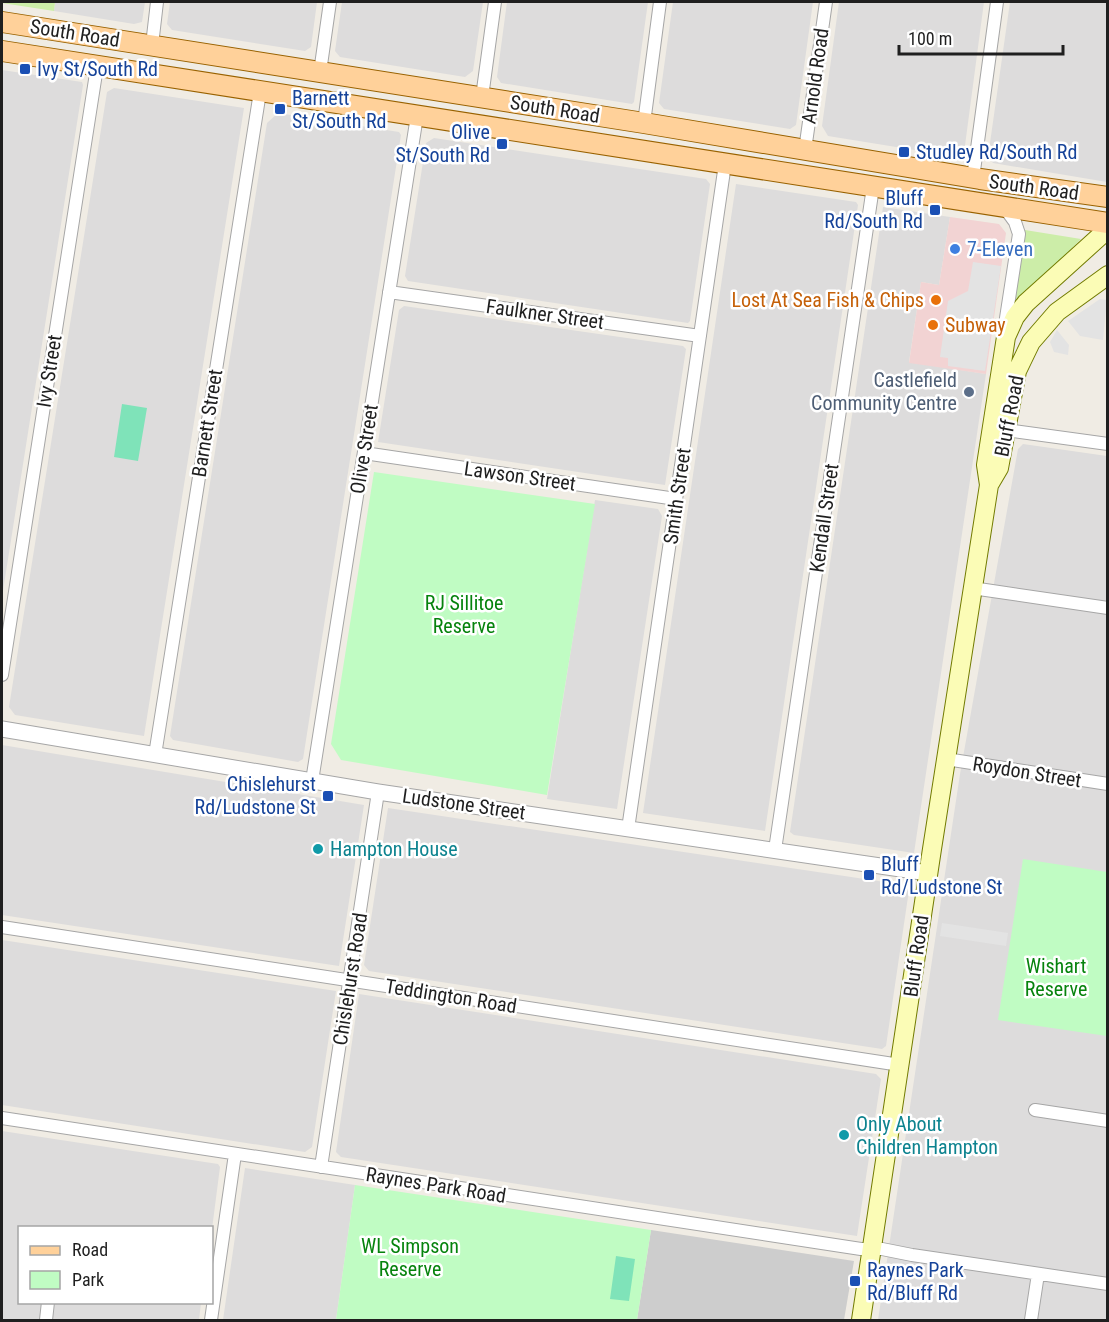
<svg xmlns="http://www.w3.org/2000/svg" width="1109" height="1322" viewBox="0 0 1109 1322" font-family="'Roboto Condensed',sans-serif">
<rect width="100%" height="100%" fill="#f0ece4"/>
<path fill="#dddcdc" d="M 55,2 L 145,2 L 142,22 L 134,24 L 54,11 Z
M 170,2 L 317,2 L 311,47 L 305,51 L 172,30 L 167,24 Z
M 342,2 L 483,2 L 473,71 L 465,77 L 340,57 L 335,51 Z
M 507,2 L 648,2 L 634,102 L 632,104 L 501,83 L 497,77 Z
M 673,2 L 813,2 L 796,125 L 790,129 L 664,109 L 659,103 Z
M 839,2 L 984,2 L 964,153 L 958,157 L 828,136 L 822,126 Z
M 1010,2 L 1107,2 L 1107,182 L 993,163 L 988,157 Z
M 2,70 L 82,82 L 83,85 L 2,597 Z
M 114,88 L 244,108 L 144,736 L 15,715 L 9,707 L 107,92 Z
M 278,113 L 399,132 L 401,135 L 303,759 L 298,762 L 173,740 L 170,736 L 267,123 Z
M 434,138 L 706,179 L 710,184 L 690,321 L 688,323 L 408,281 L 405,276 L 426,143 Z
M 736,184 L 856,202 L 858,205 L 765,831 L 643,813 Z
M 883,207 L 950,217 L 939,285 L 921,282 L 909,362 L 986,374 L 914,853 L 794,835 L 790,832 Z
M 404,306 L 683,346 L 686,349 L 665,485 L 378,442 L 399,310 Z
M 1023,444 L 1107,456 L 1107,1320 L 878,1320 L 960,774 L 1018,449 Z
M 595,500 L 658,509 L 662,516 L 617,809 L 547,799 Z
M 2,745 L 364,805 L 339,966 L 2,915 Z
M 388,808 L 905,885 L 909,890 L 886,1046 L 882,1049 L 369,971 L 364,965 Z
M 2,940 L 336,991 L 312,1147 L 305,1152 L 2,1105 Z
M 359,994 L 876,1074 L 881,1079 L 857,1236 L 341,1157 L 336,1152 Z
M 2,1131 L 218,1164 L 220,1167 L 212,1229 L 20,1228 L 20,1302 L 201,1303 L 199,1320 L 2,1320 Z
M 245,1168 L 355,1185 L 336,1320 L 223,1320 Z"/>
<path fill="#f2d3d3" d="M 950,217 L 999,224 L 1006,233 L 986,374 L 909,363 L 921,282 L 939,285 Z"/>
<path fill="#cdcdcd" d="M 651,1230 L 854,1261 L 844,1320 L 637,1320 Z"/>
<path fill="#cceda8" d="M 2,2 L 55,2 L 54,11 L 2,3 Z
M 1025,230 L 1081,239 L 1013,309 L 1012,297 L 1017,286 Z"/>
<path fill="#c0fcc3" d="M 374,472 L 595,504 L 547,795 L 341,760 L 331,744 Z
M 1023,859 L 1107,872 L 1107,1036 L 998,1020 Z
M 355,1185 L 651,1230 L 637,1320 L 336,1320 Z"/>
<path fill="#7fe3b9" d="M 122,404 L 147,408 L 138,461 L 114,457 Z
M 616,1256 L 635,1259 L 629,1301 L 610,1299 Z"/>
<path fill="#e3e3e3" d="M 973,262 L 1001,266 L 985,371 L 948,366 L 948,358 L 940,357 L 948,301 L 968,291 Z
M 1100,299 L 1107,300 L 1103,340 L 1080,336 L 1068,321 Z
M 1057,330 L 1069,345 L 1068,355 L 1054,352 L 1050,342 Z
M 942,923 L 1008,933 L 1006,946 L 940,936 Z"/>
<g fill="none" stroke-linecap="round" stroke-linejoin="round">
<g stroke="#a6a6a6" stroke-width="14">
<path id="minor" d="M 152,45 L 157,2
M 320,72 L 330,2
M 482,97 L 495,2
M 644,123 L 660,2
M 805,150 L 826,2
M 973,178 L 997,2
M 1004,207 L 1015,222 L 1019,234 L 1004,331
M 389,292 L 700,336
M 999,429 L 1108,444
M 364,453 L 676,499
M 972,588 L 1108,608
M 2,675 L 97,67
M 155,755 L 260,92
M 946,759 L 1108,784
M 312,781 L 417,116
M 628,829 L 725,164
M 775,850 L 873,187
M 2,927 L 900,1065
M 1035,1110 L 1108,1121
M 2,1118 L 861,1249 L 882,1249 L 912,1255 L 1108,1284
M 321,1167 L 378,792
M 46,1320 L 48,1302
M 211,1320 L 235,1154
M 1031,1320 L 1038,1274"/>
</g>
<g stroke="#a6a6a6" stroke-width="17">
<path id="tertiary" d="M 2,729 L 378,792 L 928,873"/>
</g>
<g stroke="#727b00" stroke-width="20">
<path id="secondary" d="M 989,485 L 999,468 L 1017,371 L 1031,342 L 1057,312 L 1108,275
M 861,1320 L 932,849 L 989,485 L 986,465 L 1006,337 L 1015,317 L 1026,303 L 1108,229"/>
</g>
<g stroke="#996200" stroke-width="22">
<path id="primary" d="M 2,22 L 644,123 L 980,179 L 1108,197
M 2,51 L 1108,223"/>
</g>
<use href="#minor" stroke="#fff" stroke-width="12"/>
<use href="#tertiary" stroke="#fff" stroke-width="15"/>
<use href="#secondary" stroke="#fbfcb6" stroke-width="18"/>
<use href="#primary" stroke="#ffd19a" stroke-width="20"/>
</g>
<g fill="#1a4fb4" stroke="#fff" stroke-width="2">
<rect x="19" y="63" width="12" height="12" rx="3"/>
<rect x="274" y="103" width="12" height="12" rx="3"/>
<rect x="496" y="138" width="12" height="12" rx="3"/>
<rect x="898" y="146" width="12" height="12" rx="3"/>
<rect x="929" y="204" width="12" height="12" rx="3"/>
<rect x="322" y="790" width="12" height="12" rx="3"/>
<rect x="863" y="869" width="12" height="12" rx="3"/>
<rect x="849" y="1275" width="12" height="12" rx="3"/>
</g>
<circle fill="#3f7fe0" stroke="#fff" stroke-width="2" cx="955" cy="249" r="6"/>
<g fill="#e8710a" stroke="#fff" stroke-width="2">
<circle cx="936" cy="300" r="6"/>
<circle cx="933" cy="325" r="6"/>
</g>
<circle fill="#5c6f8a" stroke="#fff" stroke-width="2" cx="969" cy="392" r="6"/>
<g fill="#0f9aa8" stroke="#fff" stroke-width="2">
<circle cx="318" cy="849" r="6"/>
<circle cx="844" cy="1135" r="6"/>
</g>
<g text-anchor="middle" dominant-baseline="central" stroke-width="5" stroke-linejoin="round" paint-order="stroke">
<g font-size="20" fill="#1f1f1f" stroke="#fff">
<text transform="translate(75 33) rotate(9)">South Road</text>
<text transform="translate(815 76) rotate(-82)">Arnold Road</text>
<text transform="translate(555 109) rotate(9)">South Road</text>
<text transform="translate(1034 187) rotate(8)">South Road</text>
<text transform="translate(545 314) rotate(8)">Faulkner Street</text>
<text transform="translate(49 371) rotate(-81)">Ivy Street</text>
<text transform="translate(1009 416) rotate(-79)">Bluff Road</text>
<text transform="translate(207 423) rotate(-81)">Barnett Street</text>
<text transform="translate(364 449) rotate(-81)">Olive Street</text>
<text transform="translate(520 476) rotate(8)">Lawson Street</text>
<text transform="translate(677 496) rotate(-82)">Smith Street</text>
<text transform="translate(824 518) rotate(-82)">Kendall Street</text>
<text transform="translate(1027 772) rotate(9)">Roydon Street</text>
<text transform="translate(464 804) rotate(8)">Ludstone Street</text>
<text transform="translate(916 956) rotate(-82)">Bluff Road</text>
<text transform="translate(350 979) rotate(-81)">Chislehurst Road</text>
<text transform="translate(451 996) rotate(9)">Teddington Road</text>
<text transform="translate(436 1185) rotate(9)">Raynes Park Road</text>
</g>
<g font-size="20" fill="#164399" stroke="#fff" text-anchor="start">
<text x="37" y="69">Ivy St/South Rd</text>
<text x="292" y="98">Barnett<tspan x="292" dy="23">St/South Rd</tspan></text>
<text x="490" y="132" text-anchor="end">Olive<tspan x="490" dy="23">St/South Rd</tspan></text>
<text x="916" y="152">Studley Rd/South Rd</text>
<text x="923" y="198" text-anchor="end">Bluff<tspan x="923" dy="23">Rd/South Rd</tspan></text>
<text x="316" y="784" text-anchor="end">Chislehurst<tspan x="316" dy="23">Rd/Ludstone St</tspan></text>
<text x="881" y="864">Bluff<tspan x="881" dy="23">Rd/Ludstone St</tspan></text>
<text x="867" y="1270">Raynes Park<tspan x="867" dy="23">Rd/Bluff Rd</tspan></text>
</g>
<g font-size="20" fill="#366cbe" stroke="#fff" text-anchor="start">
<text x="967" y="249">7-Eleven</text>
</g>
<g font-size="20" fill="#c56008" stroke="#fff" text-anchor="end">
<text x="924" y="300">Lost At Sea Fish &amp; Chips</text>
<text x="945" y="325" text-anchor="start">Subway</text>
</g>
<g font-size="20" fill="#4e5e75" stroke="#fff" text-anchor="end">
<text x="957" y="380">Castlefield<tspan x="957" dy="23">Community Centre</tspan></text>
</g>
<g font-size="20" fill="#06830d" stroke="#fff">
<text x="464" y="603">RJ Sillitoe<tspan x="464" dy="23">Reserve</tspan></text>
<text x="1056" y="966">Wishart<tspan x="1056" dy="23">Reserve</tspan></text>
<text x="410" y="1246">WL Simpson<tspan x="410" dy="23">Reserve</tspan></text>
</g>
<g font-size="20" fill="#0d838f" stroke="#fff" text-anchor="start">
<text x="330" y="849">Hampton House</text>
<text x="856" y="1124">Only About<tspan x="856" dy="23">Children Hampton</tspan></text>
</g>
</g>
<rect width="1109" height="1322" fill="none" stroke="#1f1f1f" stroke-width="6"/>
<rect x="18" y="1226" width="195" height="78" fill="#ffffff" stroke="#a5a5a5" stroke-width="1.5"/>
<rect x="30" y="1246" width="30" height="9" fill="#ffd19a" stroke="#a5a5a5" stroke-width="1.5"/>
<text x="72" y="1256" font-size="18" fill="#1f1f1f">Road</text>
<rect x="30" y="1271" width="30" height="18" fill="#c0fcc3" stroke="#a5a5a5" stroke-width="1.5"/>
<text x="72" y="1286" font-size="18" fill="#1f1f1f">Park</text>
<path d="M899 45v9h164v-9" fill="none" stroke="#1f1f1f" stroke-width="3"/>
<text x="908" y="45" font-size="18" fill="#1f1f1f" stroke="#ffffff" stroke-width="4.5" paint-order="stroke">100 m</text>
</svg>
